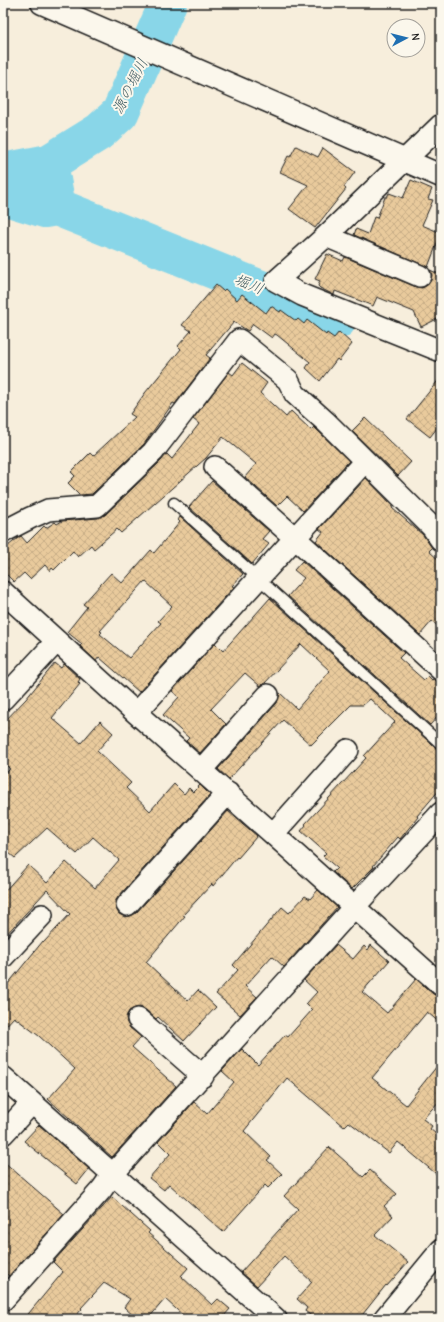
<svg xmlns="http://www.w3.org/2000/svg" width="444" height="1322" viewBox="0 0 444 1322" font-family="'Comic Neue','Klee One',sans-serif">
<defs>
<pattern id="building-cross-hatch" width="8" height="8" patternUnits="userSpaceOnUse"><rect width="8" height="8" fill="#e9ca9c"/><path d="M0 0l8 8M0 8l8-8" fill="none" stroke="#c7ad86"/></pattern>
</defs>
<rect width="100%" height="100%" fill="#f7eedc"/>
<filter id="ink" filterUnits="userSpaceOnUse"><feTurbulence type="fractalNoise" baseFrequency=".025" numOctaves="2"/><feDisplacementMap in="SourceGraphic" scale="8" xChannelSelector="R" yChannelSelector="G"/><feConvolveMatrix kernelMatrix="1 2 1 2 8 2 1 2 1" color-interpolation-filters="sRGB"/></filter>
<g filter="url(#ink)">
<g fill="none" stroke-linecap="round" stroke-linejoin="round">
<path stroke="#89d6e8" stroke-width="38" d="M 49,163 L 57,207 L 338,320
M 3,172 L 49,163 L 99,132 L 120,113 L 168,3
M 3,196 L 45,209 L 57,207"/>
</g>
<path fill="url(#building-cross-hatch)" stroke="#1c1c1c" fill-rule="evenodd" d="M 296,146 L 318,157 L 323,148 L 355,172 L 344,187 L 346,189 L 315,228 L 289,209 L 308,185 L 280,172 L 288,156 L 290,157 Z
M 411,180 L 432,189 L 428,199 L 433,200 L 422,225 L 441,233 L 428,267 L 354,235 L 356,229 L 368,234 L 374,217 L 377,218 L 385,197 L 387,197 L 389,193 L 403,198 Z
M 327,254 L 343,261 L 345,257 L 416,287 L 422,288 L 427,285 L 431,280 L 432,275 L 430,270 L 441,275 L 441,317 L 421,327 L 414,312 L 377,297 L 373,306 L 335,291 L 334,295 L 320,288 L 318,286 L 320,281 L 315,279 Z
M 216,285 L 223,291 L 225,289 L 237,300 L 242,294 L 266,313 L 271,306 L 280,312 L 281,310 L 296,321 L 298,319 L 304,324 L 307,320 L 326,335 L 327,333 L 334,338 L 339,332 L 352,344 L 339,361 L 337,359 L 320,381 L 306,368 L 310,362 L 277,335 L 275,334 L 272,338 L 253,324 L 248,331 L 234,322 L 206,355 L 210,358 L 175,404 L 173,403 L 144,444 L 92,494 L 80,495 L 68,483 L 75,476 L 71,472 L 90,453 L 93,456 L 135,417 L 130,414 L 145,393 L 181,349 L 178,346 L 191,331 L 182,325 Z
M 242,363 L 267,383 L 260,393 L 286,417 L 291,411 L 311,430 L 314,427 L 349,461 L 303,511 L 287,496 L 277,506 L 245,477 L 256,464 L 223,437 L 206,458 L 121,533 L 117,529 L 94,549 L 91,545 L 78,557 L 73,551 L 54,570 L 52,568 L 50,571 L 45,565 L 30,579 L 24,573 L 14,582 L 3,571 L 3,550 L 18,538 L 21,536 L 27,543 L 44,526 L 46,528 L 55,522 L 57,524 L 62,521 L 98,518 L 105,515 L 161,461 L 167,454 L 172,459 L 199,424 L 193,419 L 229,372 L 233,375 Z
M 441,377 L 441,423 L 430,437 L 407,419 Z
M 365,418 L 411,462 L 398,476 L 352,431 Z
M 366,478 L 393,506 L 392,508 L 423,535 L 432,548 L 429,551 L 441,562 L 441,629 L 432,621 L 420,635 L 316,541 L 323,532 L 319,529 Z
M 212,481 L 269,531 L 262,539 L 269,544 L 252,564 L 189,507 Z
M 180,517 L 243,574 L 232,586 L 234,587 L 139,692 L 99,657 L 96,661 L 80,646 L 82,644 L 67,632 L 87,607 L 83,604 L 111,573 L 122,583 L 151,550 L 154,553 L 180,522 L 178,520 ZM 145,581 L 172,606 L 158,621 L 161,623 L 129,658 L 100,634 L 102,632 L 100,631 Z
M 302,561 L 404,653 L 399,658 L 424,680 L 428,676 L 432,680 L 433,679 L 441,682 L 441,713 L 430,725 L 288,596 L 304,578 L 294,570 Z
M 270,598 L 437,749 L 441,750 L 441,788 L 417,816 L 418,817 L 400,839 L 398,837 L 373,866 L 374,867 L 352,889 L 333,872 L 337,868 L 323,856 L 326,853 L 301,831 L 306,825 L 305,824 L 366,758 L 364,756 L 395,722 L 370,699 L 363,705 L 351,705 L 311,745 L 283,720 L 229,779 L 218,769 L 277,703 L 280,693 L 297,709 L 330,671 L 301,644 L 265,683 L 260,686 L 245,673 L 211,709 L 226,724 L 200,753 L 186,741 L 189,738 L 163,715 L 179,697 L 172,691 L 215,643 L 223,651 Z
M 55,663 L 61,668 L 64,664 L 80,679 L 78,682 L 80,684 L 52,718 L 81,743 L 100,721 L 113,733 L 97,751 L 131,783 L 126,788 L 150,811 L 174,784 L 184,794 L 189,788 L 193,792 L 200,785 L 210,795 L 118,897 L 115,902 L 116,908 L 119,914 L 125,917 L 130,916 L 136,913 L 228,811 L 257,836 L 238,858 L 237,857 L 213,886 L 212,884 L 183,915 L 185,916 L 146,962 L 188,1001 L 198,990 L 216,1007 L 184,1041 L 158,1017 L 156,1019 L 146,1010 L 140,1007 L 135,1008 L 129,1011 L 126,1017 L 127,1023 L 130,1028 L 141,1037 L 132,1047 L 176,1086 L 112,1157 L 48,1099 L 75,1069 L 39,1036 L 14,1017 L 3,1029 L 3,990 L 43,941 L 44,942 L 70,914 L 47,890 L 3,938 L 3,893 L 28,865 L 47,883 L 66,862 L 95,888 L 119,860 L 93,837 L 77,854 L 47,828 L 15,858 L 3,848 L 3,776 L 10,769 L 3,762 L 3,723 L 26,699 Z
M 318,890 L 337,907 L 284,967 L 272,956 L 245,986 L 257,997 L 240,1015 L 216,994 L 238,970 L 233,965 L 282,907 L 289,913 L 305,896 L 310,899 Z
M 336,945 L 353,959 L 364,946 L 368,950 L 371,945 L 389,961 L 362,992 L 387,1013 L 416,979 L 433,994 L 441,998 L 441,1024 L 427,1012 L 372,1078 L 406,1105 L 441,1061 L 441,1099 L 423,1119 L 432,1126 L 430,1129 L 441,1138 L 441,1178 L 398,1142 L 389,1153 L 349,1122 L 344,1127 L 287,1078 L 244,1131 L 271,1157 L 267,1160 L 282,1174 L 268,1188 L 265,1185 L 223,1232 L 169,1184 L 164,1190 L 149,1178 L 170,1154 L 158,1142 L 194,1102 L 207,1114 L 234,1082 L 222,1071 L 242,1049 L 258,1065 L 285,1035 L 288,1037 L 312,1010 L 306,1004 L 317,992 L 304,980 Z
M 39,1125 L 89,1169 L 77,1184 L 24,1141 Z
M 329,1147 L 363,1177 L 370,1170 L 397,1194 L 384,1206 L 393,1216 L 375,1235 L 408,1262 L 387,1286 L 386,1285 L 359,1319 L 315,1319 L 305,1311 L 307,1308 L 297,1299 L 312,1282 L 284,1256 L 257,1286 L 241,1272 L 298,1209 L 284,1196 Z
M 3,1161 L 64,1214 L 9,1276 L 3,1271 Z
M 112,1197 L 150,1231 L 148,1233 L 188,1268 L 181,1276 L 212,1305 L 218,1299 L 230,1309 L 224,1316 L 227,1319 L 187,1319 L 165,1299 L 148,1319 L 137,1319 L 124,1307 L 130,1299 L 104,1283 L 81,1308 L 82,1309 L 73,1319 L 24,1319 L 63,1272 L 53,1262 Z"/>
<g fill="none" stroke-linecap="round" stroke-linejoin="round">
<g stroke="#1c1c1c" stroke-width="13">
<path id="lane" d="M 174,503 L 258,578 L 441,744"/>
</g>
<g stroke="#1c1c1c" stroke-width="24">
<path id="street" d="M 441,125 L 326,236 L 276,281 L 302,295 L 441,351
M 326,236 L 420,276
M 215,467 L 295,538 L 441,670
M 3,532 L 30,518 L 48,510 L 97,506 L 153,452 L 239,340 L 288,380 L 295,394 L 326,422 L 432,527 L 441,540
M 3,592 L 136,713 L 273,834 L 441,985
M 3,699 L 57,641
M 136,713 L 365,461
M 201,770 L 268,695
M 273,834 L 348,750
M 127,905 L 228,793
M 3,957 L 42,915
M 138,1019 L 203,1076
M 3,1077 L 276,1319
M 3,1134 L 32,1103
M 3,1300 L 102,1189 L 112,1175 L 354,907 L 441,813
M 384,1319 L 441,1250"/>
</g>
<g stroke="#1c1c1c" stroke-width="25">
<path id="secondary" d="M 42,3 L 441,176"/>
</g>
<use href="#lane" stroke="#fbf7ec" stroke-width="10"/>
<use href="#street" stroke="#fbf7ec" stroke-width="21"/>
<use href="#secondary" stroke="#fbf7ec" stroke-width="22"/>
</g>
</g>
<g text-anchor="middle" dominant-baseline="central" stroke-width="4" stroke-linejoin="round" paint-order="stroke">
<g font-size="15" font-style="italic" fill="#425d63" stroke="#fbf7ec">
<text transform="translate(130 86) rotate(-63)">源の堀川</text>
<text transform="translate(249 284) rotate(22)">堀川</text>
</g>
</g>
<rect width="444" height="1322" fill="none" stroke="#fbf7ec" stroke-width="16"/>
<rect x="8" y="8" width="428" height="1306" fill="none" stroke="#1c1c1c" stroke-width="1.5" filter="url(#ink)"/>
<g transform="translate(406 38) rotate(83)"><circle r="19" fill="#fbf7ec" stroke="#a29f99"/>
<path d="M0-3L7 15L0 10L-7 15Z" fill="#1f6fb2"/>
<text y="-6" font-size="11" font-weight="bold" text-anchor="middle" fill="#1c1c1c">N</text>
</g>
</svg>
